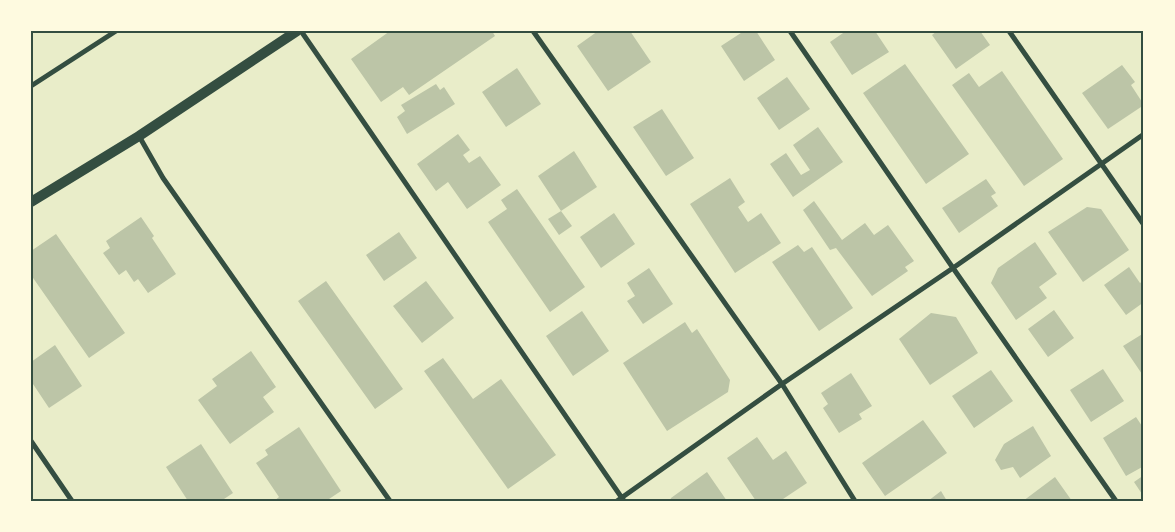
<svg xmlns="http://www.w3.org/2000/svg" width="1175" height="532" viewBox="0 0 1175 532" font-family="'IBM Plex Sans',sans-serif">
<rect width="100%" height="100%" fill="#e9edc9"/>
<path fill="#bcc5a7" d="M 390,31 L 492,31 L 495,36 L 409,95 L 403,87 L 381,102 L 351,59 Z
M 598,31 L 630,31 L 651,62 L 608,91 L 577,46 Z
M 744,31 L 756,31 L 775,60 L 744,81 L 721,46 Z
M 846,31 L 875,31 L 889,52 L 852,75 L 830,42 Z
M 937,31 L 980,31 L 990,45 L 956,69 L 932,35 Z
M 905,64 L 969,154 L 926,184 L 863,93 Z
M 1122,65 L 1135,82 L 1131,85 L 1144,105 L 1108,129 L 1082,93 Z
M 517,68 L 541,104 L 506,127 L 482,92 Z
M 1002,71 L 1063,159 L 1024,186 L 952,85 L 969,73 L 979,87 Z
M 787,77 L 810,109 L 779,130 L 757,98 Z
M 436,84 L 440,90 L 444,87 L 455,104 L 407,134 L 397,117 L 405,111 L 401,105 Z
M 662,109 L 694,158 L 666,176 L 633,127 Z
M 818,127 L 843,162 L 793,197 L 770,164 L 786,153 L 801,175 L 810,170 L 793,145 Z
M 458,134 L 470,150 L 463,155 L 469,163 L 480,156 L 501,185 L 467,209 L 448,182 L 436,191 L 417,164 Z
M 574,151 L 597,187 L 561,211 L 538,176 Z
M 730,178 L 745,202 L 738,207 L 748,222 L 761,213 L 781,243 L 735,273 L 690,204 Z
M 986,179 L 996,193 L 991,196 L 998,206 L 959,233 L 942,208 Z
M 517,189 L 585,287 L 550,312 L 488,222 L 507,209 L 501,200 Z
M 814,201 L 842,240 L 865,223 L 874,235 L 888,225 L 914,261 L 905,267 L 908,271 L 872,296 L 836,248 L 830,250 L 803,210 Z
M 1087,207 L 1101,209 L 1129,250 L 1083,282 L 1048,232 Z
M 561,211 L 572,226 L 559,235 L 548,219 Z
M 614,213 L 635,244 L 601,268 L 580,237 Z
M 141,217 L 154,236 L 152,238 L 176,274 L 148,293 L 138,279 L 134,282 L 126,270 L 119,275 L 103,253 L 110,248 L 106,241 Z
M 399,232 L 417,258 L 384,281 L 366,255 Z
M 56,234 L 125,333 L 89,358 L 31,275 L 31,251 Z
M 1035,242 L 1057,274 L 1039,287 L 1047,298 L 1016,320 L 991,283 L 998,268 Z
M 798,245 L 804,252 L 812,247 L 853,308 L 819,331 L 772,262 Z
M 1129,267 L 1140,283 L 1144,280 L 1144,302 L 1126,315 L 1104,285 Z
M 649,268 L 673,304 L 643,324 L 627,301 L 635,296 L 627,283 Z
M 326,281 L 403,389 L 375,409 L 298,301 Z
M 426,281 L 454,318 L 422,343 L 393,306 Z
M 1054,310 L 1074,338 L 1048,357 L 1028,329 Z
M 582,311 L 609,351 L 573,376 L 546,336 Z
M 931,313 L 956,317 L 978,353 L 930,385 L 899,339 Z
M 685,322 L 692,333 L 697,329 L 730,380 L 728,392 L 667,431 L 623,363 Z
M 1144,333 L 1144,377 L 1123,346 Z
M 55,345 L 82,386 L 49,408 L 31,381 L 31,362 Z
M 251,351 L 276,387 L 263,397 L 274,412 L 230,444 L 198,400 L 217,386 L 212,379 Z
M 443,358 L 473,399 L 501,379 L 556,455 L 508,489 L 424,371 Z
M 1103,369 L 1124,401 L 1091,422 L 1070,390 Z
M 991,370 L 1013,401 L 974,428 L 952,396 Z
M 851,373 L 872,406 L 859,414 L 862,419 L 839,433 L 823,408 L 828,404 L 821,393 Z
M 1136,417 L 1144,429 L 1144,466 L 1126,476 L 1103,438 Z
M 923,420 L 947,453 L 885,496 L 862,463 Z
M 1033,426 L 1051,456 L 1020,478 L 1013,467 L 1001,470 L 995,460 L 1004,444 Z
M 299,427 L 341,491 L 326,501 L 274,501 L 279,497 L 256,463 L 268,455 L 265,450 Z
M 757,437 L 773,460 L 786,451 L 807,483 L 780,501 L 756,501 L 727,458 Z
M 201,444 L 233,493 L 221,501 L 188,501 L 166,467 Z
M 707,472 L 727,501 L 670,501 L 671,498 Z
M 1144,475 L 1144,497 L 1134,482 Z
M 1055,477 L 1072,501 L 1023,501 Z
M 941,491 L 947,501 L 928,501 Z"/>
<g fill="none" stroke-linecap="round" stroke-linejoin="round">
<path stroke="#344e41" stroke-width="5" d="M 301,31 L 624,501
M 533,31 L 782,384 L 855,501
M 790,31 L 953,268 L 1116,501
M 1009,31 L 1144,225
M 31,86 L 116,31
M 139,136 L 163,178 L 390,501
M 31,441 L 72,501
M 617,501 L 782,384 L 953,268 L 1144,134"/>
<path stroke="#344e41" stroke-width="10" d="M 31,202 L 139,136 L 297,31"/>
</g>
<rect width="1175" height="532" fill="none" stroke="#fefae0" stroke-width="65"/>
<rect x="32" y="32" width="1110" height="468" fill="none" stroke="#344e41" stroke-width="2"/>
</svg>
